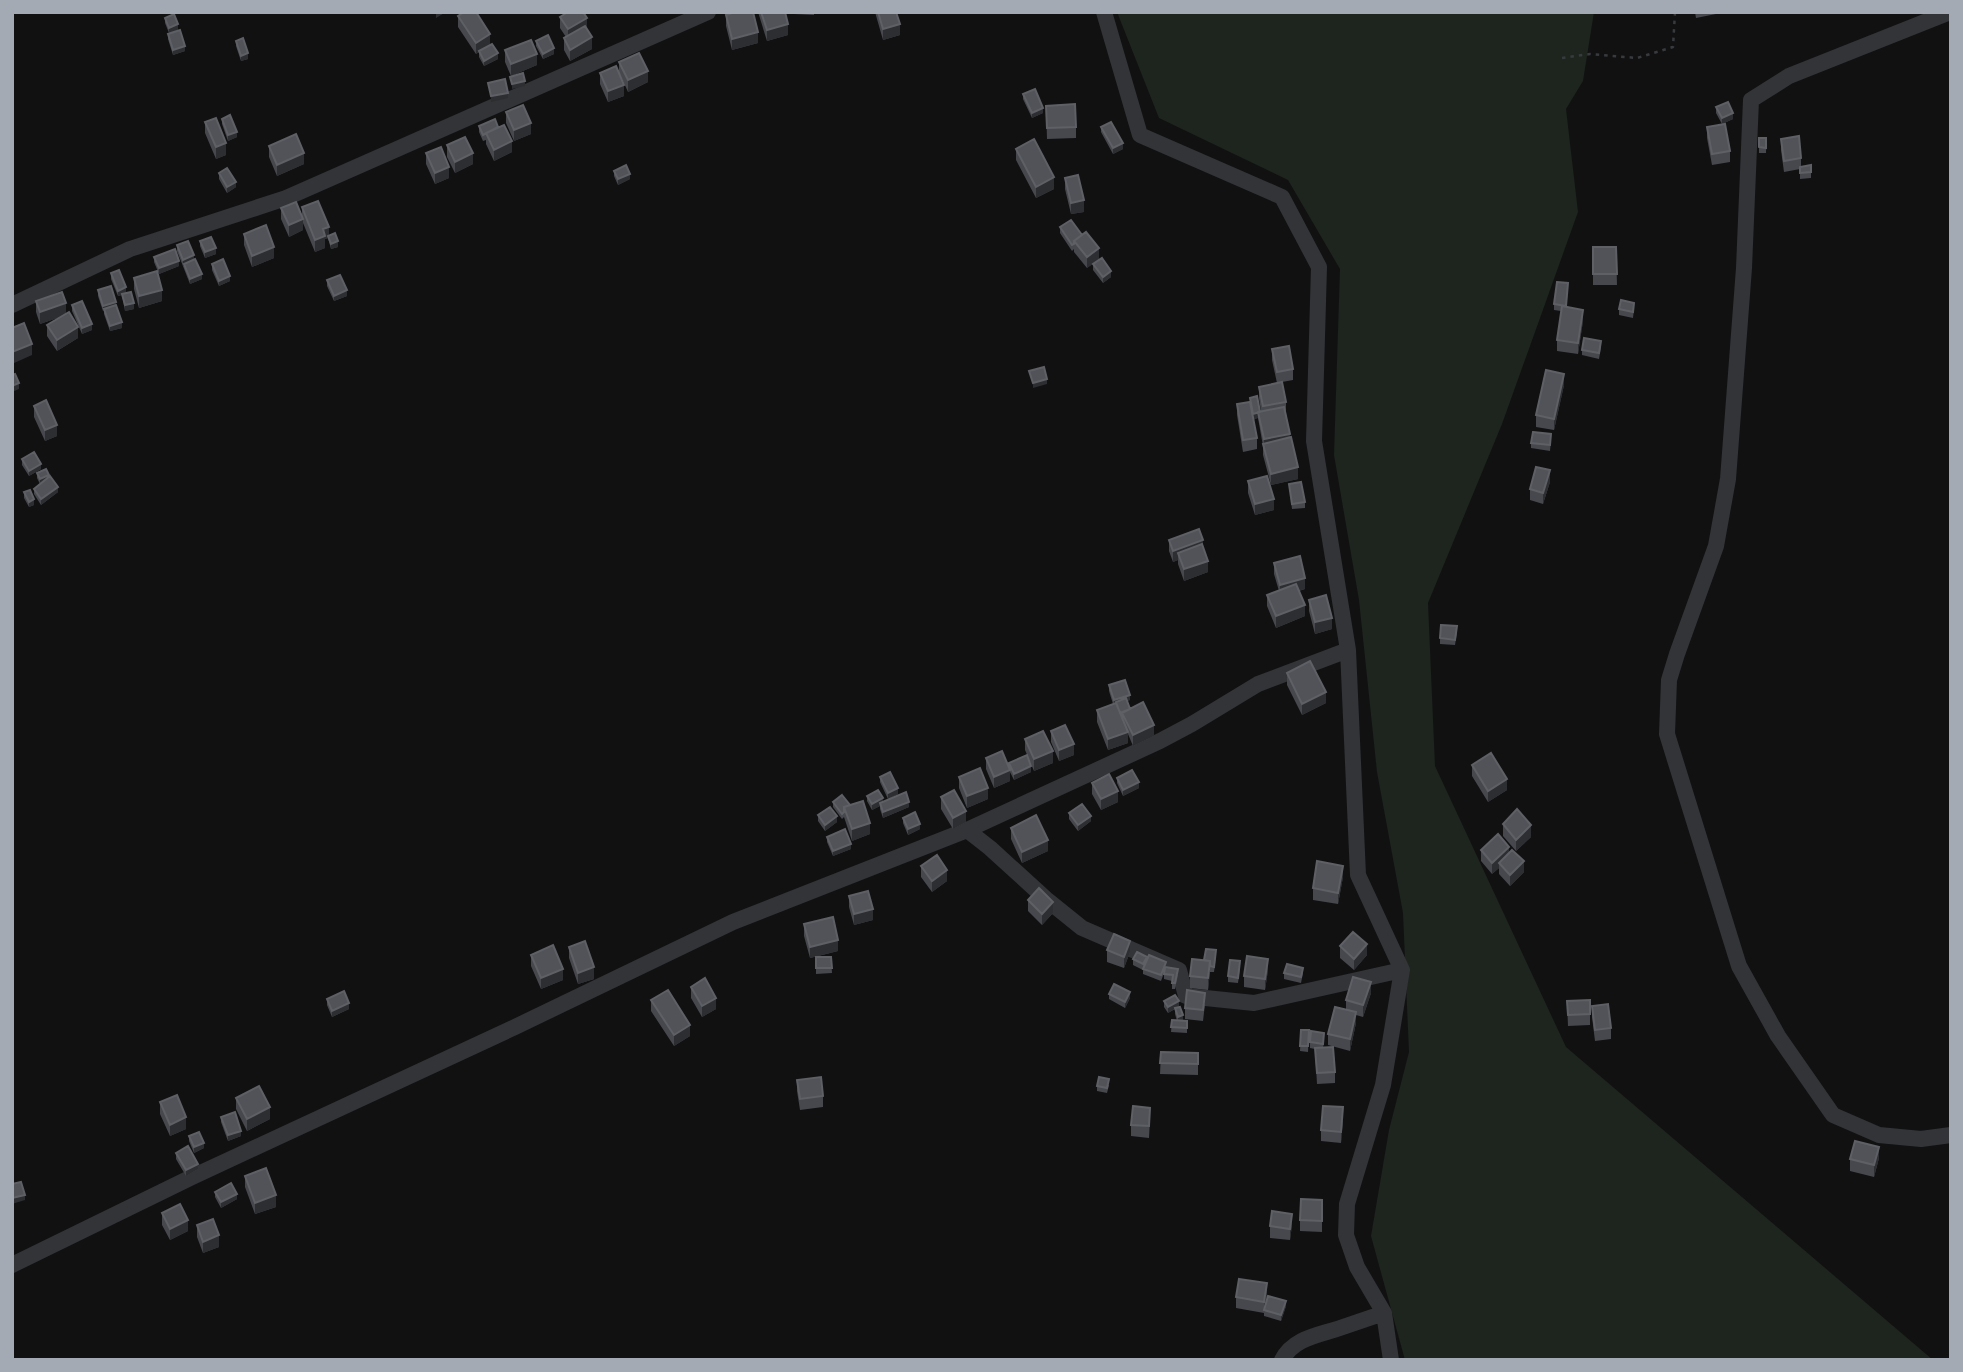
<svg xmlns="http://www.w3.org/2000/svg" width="1963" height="1372" viewBox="0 0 1963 1372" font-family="'DM Sans',sans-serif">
<rect width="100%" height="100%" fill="#111112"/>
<path fill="#1d251e" d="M 1117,12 L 1594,12 L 1583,81 L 1566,109 L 1578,212 L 1502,424 L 1428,603 L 1435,766 L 1566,1047 L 1933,1360 L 1405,1360 L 1371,1236 L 1389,1130 L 1409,1052 L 1403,913 L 1377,772 L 1359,600 L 1334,455 L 1340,269 L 1288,180 L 1159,118 Z"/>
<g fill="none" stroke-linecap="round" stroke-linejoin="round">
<path stroke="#383b3e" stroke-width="2.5" stroke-dasharray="3.5 5" stroke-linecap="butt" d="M 1562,58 L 1590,54 L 1637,58 L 1673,47 L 1675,12"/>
<path stroke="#323437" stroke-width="16" d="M 1104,12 L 1140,135 L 1282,197 L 1319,267 L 1314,441 L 1348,650 L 1358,875 L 1402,970 L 1383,1085 L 1347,1204 L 1346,1235 L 1357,1267 L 1384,1313 L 1391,1360
M 1950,12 L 1789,76 L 1751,100 L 1744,268 L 1728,479 L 1716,546 L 1677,654 L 1669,680 L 1667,734 L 1739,966 L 1778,1036 L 1833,1115 L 1879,1135 L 1921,1139 L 1951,1135
M 12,305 L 130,249 L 286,198 L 708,12
M 967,830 L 990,848 L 1046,899 L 1082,928 L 1179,970 L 1186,996 L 1254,1003 L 1402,970
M 12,1265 L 192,1177 L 515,1027 L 733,922 L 967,830 L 1160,741 L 1192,724 L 1258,684 L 1348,650
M 1282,1360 C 1293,1338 1319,1335 1340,1328 C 1355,1323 1369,1318 1384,1313"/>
</g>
<path fill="#47484d" d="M 758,12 L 785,12 L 788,35 L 767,41 Z
M 794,12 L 814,12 L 814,15 L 794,14 Z
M 875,12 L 896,12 L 900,35 L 883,40 Z
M 1695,12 L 1716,12 L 1716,14 L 1696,18 Z
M 726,15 L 758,43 L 732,50 L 726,26 Z
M 458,16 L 490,45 L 498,59 L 484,66 L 479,57 L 479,52 L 476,54 L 458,27 Z
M 560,17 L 587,28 L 592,49 L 570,61 L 564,50 L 564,38 L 566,37 L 560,28 Z
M 165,18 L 185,51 L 173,55 L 168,39 L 168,34 L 169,33 L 165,23 Z
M 236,41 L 248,59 L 241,61 L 236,46 Z
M 536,41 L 554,54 L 543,59 L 536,46 Z
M 505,50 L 537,65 L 511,76 L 505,62 Z
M 619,62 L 648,82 L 628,92 L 620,74 L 624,96 L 608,102 L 600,84 L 600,73 L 619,73 Z
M 1023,94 L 1043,113 L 1032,118 L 1023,99 Z
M 1046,106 L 1076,127 L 1076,138 L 1047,139 Z
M 1716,107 L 1733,119 L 1722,124 L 1716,113 Z
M 506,112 L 531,134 L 514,141 L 506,123 Z
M 222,119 L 237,137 L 228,141 L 222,124 Z
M 205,122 L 226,155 L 216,159 L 205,133 Z
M 479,126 L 512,152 L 494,161 L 486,144 L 486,140 L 483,141 L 479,132 Z
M 1101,127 L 1123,149 L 1113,154 L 1101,132 Z
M 1707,127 L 1730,151 L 1730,162 L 1712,165 L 1707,138 Z
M 1759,138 L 1766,138 L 1766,153 L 1759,153 Z
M 1781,139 L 1801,158 L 1801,167 L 1811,165 L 1811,178 L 1800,179 L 1800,169 L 1784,172 L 1781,150 Z
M 447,145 L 473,164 L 455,173 L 447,157 Z
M 269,146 L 304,164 L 277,176 L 269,157 Z
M 1016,149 L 1054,189 L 1036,198 L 1016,160 Z
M 426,153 L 449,178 L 435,184 L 426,164 Z
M 614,171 L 630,179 L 618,185 L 614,176 Z
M 219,173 L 236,187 L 227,193 L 219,179 Z
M 1065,178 L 1084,212 L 1071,214 L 1065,189 Z
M 302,207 L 329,236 L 338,247 L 331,249 L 328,238 L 325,239 L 325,248 L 315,252 L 303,223 L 303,230 L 289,237 L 281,219 L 281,208 L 302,215 Z
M 1060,227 L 1099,259 L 1087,268 L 1074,252 L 1074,249 L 1072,251 L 1060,233 Z
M 244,234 L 274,258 L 252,267 L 244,245 Z
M 200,241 L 216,254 L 205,258 L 200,246 Z
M 177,245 L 194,259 L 202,279 L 190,284 L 177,251 Z
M 1593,247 L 1616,247 L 1617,285 L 1593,285 Z
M 154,257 L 179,266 L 159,274 L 154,262 Z
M 212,264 L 230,281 L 219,286 L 212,270 Z
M 1093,264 L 1111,277 L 1103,283 L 1093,270 Z
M 111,273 L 126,293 L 134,309 L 125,311 L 122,295 L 118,296 L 111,279 Z
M 134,278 L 162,301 L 139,308 L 134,289 Z
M 327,280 L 347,296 L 334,301 L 327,286 Z
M 1568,289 L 1566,307 L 1583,321 L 1578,354 L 1557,351 L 1557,340 L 1561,311 L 1554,310 L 1554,304 Z
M 98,290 L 116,305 L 122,328 L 110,331 L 104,314 L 104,311 L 103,311 L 98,296 Z
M 36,301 L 66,313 L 78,338 L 57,351 L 47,336 L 47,325 L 60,317 L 40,324 L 36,312 Z
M 72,305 L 92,330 L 82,334 L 72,311 Z
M 1634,308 L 1633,318 L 1619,315 L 1619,309 Z
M 1601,347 L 1599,359 L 1582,355 L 1582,350 Z
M 1272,349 L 1293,369 L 1293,380 L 1282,382 L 1286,402 L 1286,413 L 1298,479 L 1271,485 L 1263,455 L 1263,446 L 1258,418 L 1253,419 L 1257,438 L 1257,449 L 1243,452 L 1237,415 L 1237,404 L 1250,402 L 1250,398 L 1261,411 L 1259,398 L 1259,387 L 1277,383 L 1272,360 Z
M 1564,385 L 1554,430 L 1536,427 L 1536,415 Z
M 34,406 L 57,436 L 45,441 L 34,417 Z
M 1551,440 L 1550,451 L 1531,448 L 1531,443 Z
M 22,459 L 41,469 L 29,476 L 22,465 Z
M 37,473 L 49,477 L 58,492 L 41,505 L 34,494 L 34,489 L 40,484 L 37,478 Z
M 1248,481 L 1274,510 L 1255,515 L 1248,493 Z
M 1550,482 L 1543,504 L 1530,500 L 1530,489 Z
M 1289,484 L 1305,502 L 1305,508 L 1292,509 Z
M 24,492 L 34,505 L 29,507 L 24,498 Z
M 1169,540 L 1203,546 L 1208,572 L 1184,581 L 1178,564 L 1178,560 L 1173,562 L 1169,551 Z
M 1274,563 L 1305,589 L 1299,591 L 1305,616 L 1276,628 L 1267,606 L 1267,595 L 1279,591 L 1274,574 Z
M 1309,600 L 1332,629 L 1315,634 L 1309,611 Z
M 1457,632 L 1455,645 L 1440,644 L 1440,638 Z
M 1287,673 L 1326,703 L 1302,715 L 1287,685 Z
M 1109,685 L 1130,700 L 1127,701 L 1130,709 L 1154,736 L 1133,746 L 1128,734 L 1128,743 L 1108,750 L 1097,722 L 1097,710 L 1113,704 L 1109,691 Z
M 1051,731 L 1074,755 L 1059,761 L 1051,742 Z
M 1025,739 L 1053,763 L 1034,771 L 1025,750 Z
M 986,758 L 1009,766 L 1009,763 L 1031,772 L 1014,780 L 1010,772 L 1010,781 L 994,788 L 986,769 Z
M 1472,765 L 1507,790 L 1488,802 L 1472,776 Z
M 880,777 L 898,794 L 888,799 L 880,782 Z
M 959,777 L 988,799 L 967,808 L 959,788 Z
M 1117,778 L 1139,788 L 1123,796 L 1117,783 Z
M 1092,783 L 1118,802 L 1101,810 L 1092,794 Z
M 842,795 L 870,834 L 852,841 L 844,817 L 842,819 L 833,807 L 833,802 Z
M 867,796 L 883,802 L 909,807 L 883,818 L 880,809 L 880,806 L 872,810 L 867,801 Z
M 941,797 L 966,822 L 953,829 L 941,809 Z
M 1069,813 L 1091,821 L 1078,831 L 1069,819 Z
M 818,815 L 837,822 L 825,831 L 818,821 Z
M 903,818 L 920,829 L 908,835 L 903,823 Z
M 1503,824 L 1531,837 L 1516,851 L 1503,836 Z
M 1011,828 L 1048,851 L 1022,863 L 1011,839 Z
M 827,837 L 851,849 L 833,856 L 827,842 Z
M 1481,850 L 1509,852 L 1524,872 L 1510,886 L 1499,874 L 1499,868 L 1492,874 L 1481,861 Z
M 921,866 L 947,881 L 932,892 L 921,877 Z
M 1343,877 L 1338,904 L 1313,900 L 1313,888 Z
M 849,896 L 873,920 L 854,925 L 849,907 Z
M 1028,900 L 1053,913 L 1042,925 L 1028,911 Z
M 804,924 L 838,951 L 810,958 L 804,936 Z
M 1340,946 L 1367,955 L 1354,970 L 1340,958 Z
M 569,947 L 594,979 L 578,984 L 569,958 Z
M 1107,950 L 1130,952 L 1124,968 L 1107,962 Z
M 531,955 L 563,980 L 541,989 L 531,966 Z
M 1216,956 L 1214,972 L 1210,972 L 1208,990 L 1190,988 L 1190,976 L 1204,960 Z
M 816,957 L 831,957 L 832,973 L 816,974 Z
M 1133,959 L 1147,961 L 1166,968 L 1178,975 L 1175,989 L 1172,989 L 1172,981 L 1164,979 L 1164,973 L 1161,981 L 1143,974 L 1143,970 L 1133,965 Z
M 1240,967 L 1238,983 L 1228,982 L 1228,976 Z
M 1268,970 L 1265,990 L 1244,987 L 1244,976 Z
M 1284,973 L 1303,973 L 1301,983 L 1284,979 Z
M 691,987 L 716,1009 L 702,1017 L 691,998 Z
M 1371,993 L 1363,1017 L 1356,1015 L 1356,1023 L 1350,1051 L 1328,1045 L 1328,1034 L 1346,1009 L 1346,1000 Z
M 1109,994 L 1130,998 L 1125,1008 L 1109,999 Z
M 327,999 L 349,1009 L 332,1017 L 327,1005 Z
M 651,1000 L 690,1036 L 674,1046 L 651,1011 Z
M 1164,1001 L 1179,1006 L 1175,1008 L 1183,1021 L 1187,1021 L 1187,1033 L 1171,1032 L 1172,1020 L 1177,1021 L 1175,1014 L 1175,1009 L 1168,1013 L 1164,1007 Z
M 1567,1001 L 1590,1014 L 1590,1025 L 1568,1026 Z
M 1205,1004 L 1203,1021 L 1185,1019 L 1185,1008 Z
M 1592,1006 L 1611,1028 L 1611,1039 L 1595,1041 L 1592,1017 Z
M 1301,1030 L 1309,1030 L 1308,1052 L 1300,1051 Z
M 1324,1039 L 1323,1048 L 1335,1072 L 1335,1083 L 1317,1084 L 1315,1049 L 1310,1048 L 1310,1042 Z
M 1161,1052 L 1198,1053 L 1198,1075 L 1160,1074 Z
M 797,1080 L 823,1096 L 823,1107 L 800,1110 L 797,1091 Z
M 1109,1085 L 1107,1093 L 1097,1091 L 1097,1086 Z
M 236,1098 L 270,1119 L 247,1131 L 236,1109 Z
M 160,1102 L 186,1129 L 170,1136 L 160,1114 Z
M 221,1117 L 241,1136 L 228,1141 L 221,1122 Z
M 1150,1119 L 1149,1138 L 1131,1136 L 1131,1125 Z
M 1343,1119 L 1341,1143 L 1321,1141 L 1321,1130 Z
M 189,1136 L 204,1148 L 194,1153 L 189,1141 Z
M 176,1153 L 198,1169 L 186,1176 L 176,1159 Z
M 1879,1158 L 1874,1177 L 1850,1171 L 1850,1159 Z
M 245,1176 L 276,1207 L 255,1214 L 245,1187 Z
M 215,1192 L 237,1199 L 221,1208 L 215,1197 Z
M 1322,1200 L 1322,1232 L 1300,1231 L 1300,1220 Z
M 162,1213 L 188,1231 L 170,1240 L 162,1225 Z
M 197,1225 L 219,1247 L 203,1253 L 197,1237 Z
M 1292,1225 L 1290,1240 L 1270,1238 L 1270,1226 Z
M 1267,1295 L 1265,1305 L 1286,1306 L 1281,1321 L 1264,1316 L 1264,1313 L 1236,1308 L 1236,1297 Z"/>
<path fill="#2d2e31" d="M 436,12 L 446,12 L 436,18 Z
M 587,18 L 587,29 L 568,41 L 568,29 Z
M 178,24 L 178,30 L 169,34 L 169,28 Z
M 788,24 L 788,35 L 767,41 L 767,30 Z
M 900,24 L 900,35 L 883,40 L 883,29 Z
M 758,32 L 758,43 L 732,50 L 732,39 Z
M 490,34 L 490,45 L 476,54 L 476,43 Z
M 592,37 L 592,49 L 570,61 L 570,50 Z
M 185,46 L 185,51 L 173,55 L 173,50 Z
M 554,48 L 554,54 L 543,59 L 543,54 Z
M 248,53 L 248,59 L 241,61 L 241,56 Z
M 498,53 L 498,59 L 484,66 L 484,61 Z
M 537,54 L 537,65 L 511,76 L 511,64 Z
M 648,71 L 648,82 L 628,92 L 628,80 Z
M 525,81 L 525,86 L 512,89 L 512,84 Z
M 624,85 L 624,96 L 608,102 L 608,91 Z
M 508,93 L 508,98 L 491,102 L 491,96 Z
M 1043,108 L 1043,113 L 1032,118 L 1032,113 Z
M 1733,113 L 1733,119 L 1722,124 L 1722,118 Z
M 531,123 L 531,134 L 514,141 L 514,130 Z
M 237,132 L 237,137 L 228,141 L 228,135 Z
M 512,141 L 512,152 L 494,161 L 494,150 Z
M 226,143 L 226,155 L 216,159 L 216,147 Z
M 1123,143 L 1123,149 L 1113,154 L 1113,148 Z
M 304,153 L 304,164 L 277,176 L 277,165 Z
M 473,153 L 473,164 L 455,173 L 455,162 Z
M 449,167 L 449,178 L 435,184 L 435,173 Z
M 630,174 L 630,179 L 618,185 L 618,179 Z
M 1054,177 L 1054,189 L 1036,198 L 1036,187 Z
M 236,182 L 236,187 L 227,193 L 227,187 Z
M 1084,200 L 1084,212 L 1071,214 L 1071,203 Z
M 303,219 L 303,230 L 289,237 L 289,225 Z
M 329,227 L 329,238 L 325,239 L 325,248 L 315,252 L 315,240 L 323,229 Z
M 338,241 L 338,247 L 331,249 L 331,244 Z
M 274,247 L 274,258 L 252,267 L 252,256 Z
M 216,248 L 216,254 L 205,258 L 205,252 Z
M 1099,248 L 1099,259 L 1087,268 L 1087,257 Z
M 194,255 L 194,261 L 183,266 L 183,260 Z
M 179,261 L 179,266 L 159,274 L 159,268 Z
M 1111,271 L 1111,277 L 1103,283 L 1103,277 Z
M 202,274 L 202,279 L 190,284 L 190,279 Z
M 230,276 L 230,281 L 219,286 L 219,281 Z
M 126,287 L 126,293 L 118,296 L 118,291 Z
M 162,290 L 162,301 L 139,308 L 139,296 Z
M 347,290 L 347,296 L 334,301 L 334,296 Z
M 116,302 L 116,307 L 103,311 L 103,306 Z
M 66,303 L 66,315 L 40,324 L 40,312 Z
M 134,303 L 134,309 L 125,311 L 125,305 Z
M 1583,310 L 1583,321 L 1578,354 L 1578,343 Z
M 122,322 L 122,328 L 110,331 L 110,326 Z
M 92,324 L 92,330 L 82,334 L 82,328 Z
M 78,327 L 78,338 L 57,351 L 57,340 Z
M 32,344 L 32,355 L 12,364 L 12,352 Z
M 1564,374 L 1564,385 L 1554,430 L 1554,419 Z
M 1047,379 L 1047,384 L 1033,388 L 1033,383 Z
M 19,383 L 19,389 L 12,392 L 12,386 Z
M 1258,413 L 1258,418 L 1253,420 L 1253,414 Z
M 57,425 L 57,436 L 45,441 L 45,430 Z
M 1290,434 L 1290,445 L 1264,447 L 1264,439 Z
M 41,464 L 41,469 L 29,476 L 29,471 Z
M 1298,467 L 1298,479 L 1271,485 L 1271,474 Z
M 1550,470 L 1550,482 L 1543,504 L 1543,493 Z
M 49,475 L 49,481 L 40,484 L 40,479 Z
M 58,487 L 58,492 L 41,505 L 41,499 Z
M 34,499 L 34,505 L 29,507 L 29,502 Z
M 1274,499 L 1274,510 L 1255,515 L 1255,504 Z
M 1203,540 L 1203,552 L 1178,553 L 1178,560 L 1173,562 L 1173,551 Z
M 1208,561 L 1208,572 L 1184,581 L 1184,569 Z
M 1305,578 L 1305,589 L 1280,596 L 1280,585 Z
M 1305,605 L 1305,616 L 1276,628 L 1276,616 Z
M 1332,618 L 1332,629 L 1315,634 L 1315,622 Z
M 1326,692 L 1326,703 L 1302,715 L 1302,704 Z
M 1130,695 L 1130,700 L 1114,705 L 1114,700 Z
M 1154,725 L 1154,736 L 1133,746 L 1133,735 Z
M 1128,732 L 1128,743 L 1108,750 L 1108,739 Z
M 1074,744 L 1074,755 L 1059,761 L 1059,750 Z
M 1053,751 L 1053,763 L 1034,771 L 1034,759 Z
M 1031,766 L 1031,772 L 1014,780 L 1014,774 Z
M 1010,770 L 1010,781 L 994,788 L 994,777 Z
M 1507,779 L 1507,790 L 1488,802 L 1488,791 Z
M 1139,782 L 1139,788 L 1123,796 L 1123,790 Z
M 898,788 L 898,794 L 888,799 L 888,793 Z
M 988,788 L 988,799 L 967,808 L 967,796 Z
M 1118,791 L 1118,802 L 1101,810 L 1101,799 Z
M 883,798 L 883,804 L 880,803 L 880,806 L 872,810 L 872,804 Z
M 909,802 L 909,807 L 883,818 L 883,812 Z
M 966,811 L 966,822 L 953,829 L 953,818 Z
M 837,816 L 837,822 L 825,831 L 825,825 Z
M 1091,816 L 1091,821 L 1078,831 L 1078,825 Z
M 870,823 L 870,834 L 852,841 L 852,829 Z
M 920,824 L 920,829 L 908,835 L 908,829 Z
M 1531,825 L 1531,837 L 1516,851 L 1516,840 Z
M 1048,840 L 1048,851 L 1022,863 L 1022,852 Z
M 851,844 L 851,849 L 833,856 L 833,851 Z
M 1509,847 L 1509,858 L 1499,863 L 1499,868 L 1492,874 L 1492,863 Z
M 1524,861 L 1524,872 L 1510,886 L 1510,875 Z
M 1343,866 L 1343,877 L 1338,904 L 1338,893 Z
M 947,870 L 947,881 L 932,892 L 932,881 Z
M 1053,902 L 1053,913 L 1042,925 L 1042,914 Z
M 873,909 L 873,920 L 854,925 L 854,914 Z
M 838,940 L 838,951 L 810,958 L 810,947 Z
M 1130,941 L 1130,952 L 1124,968 L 1124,957 Z
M 1367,944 L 1367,955 L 1354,970 L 1354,959 Z
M 1268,959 L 1268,970 L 1265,990 L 1265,979 Z
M 1210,961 L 1210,972 L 1208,990 L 1208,978 Z
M 594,967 L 594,979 L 578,984 L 578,973 Z
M 563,969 L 563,980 L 541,989 L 541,978 Z
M 1371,982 L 1371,993 L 1363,1017 L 1363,1005 Z
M 1130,992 L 1130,998 L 1125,1008 L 1125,1002 Z
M 716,998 L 716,1009 L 702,1017 L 702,1006 Z
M 1179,1001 L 1179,1006 L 1168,1013 L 1168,1007 Z
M 349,1003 L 349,1009 L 332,1017 L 332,1011 Z
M 1356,1012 L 1356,1023 L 1350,1051 L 1350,1039 Z
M 1183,1015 L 1183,1021 L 1178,1022 L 1178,1017 Z
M 690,1025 L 690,1036 L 674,1046 L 674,1035 Z
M 270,1107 L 270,1119 L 247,1131 L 247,1119 Z
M 1343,1107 L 1343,1119 L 1341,1143 L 1341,1132 Z
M 186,1117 L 186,1129 L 170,1136 L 170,1125 Z
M 241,1131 L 241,1136 L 228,1141 L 228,1135 Z
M 204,1143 L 204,1148 L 194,1153 L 194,1147 Z
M 1879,1147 L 1879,1158 L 1874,1177 L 1874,1165 Z
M 198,1164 L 198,1169 L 186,1176 L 186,1170 Z
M 237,1194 L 237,1199 L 221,1208 L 221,1202 Z
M 25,1195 L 25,1200 L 12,1204 L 12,1198 Z
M 276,1195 L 276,1207 L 255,1214 L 255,1203 Z
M 1292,1214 L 1292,1225 L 1290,1240 L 1290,1229 Z
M 188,1220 L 188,1231 L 170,1240 L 170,1229 Z
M 219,1235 L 219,1247 L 203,1253 L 203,1242 Z
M 1267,1283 L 1267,1295 L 1264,1313 L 1264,1302 Z
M 1286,1301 L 1286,1306 L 1281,1321 L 1281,1315 Z"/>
<path fill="#515358" stroke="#5e6066" stroke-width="2" d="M 464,12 L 476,12 L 490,34 L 476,43 L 458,16 Z
M 568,12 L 583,12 L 587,18 L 568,29 L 560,17 Z
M 735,12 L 753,12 L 758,32 L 732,39 L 726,15 Z
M 761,12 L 785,12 L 788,24 L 767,30 Z
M 878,12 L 896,12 L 900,24 L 883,29 Z
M 174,14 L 178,24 L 169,28 L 165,18 Z
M 585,26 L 592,37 L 570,50 L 564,38 Z
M 180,30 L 185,46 L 173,50 L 168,34 Z
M 548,35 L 554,48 L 543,54 L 536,41 Z
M 243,38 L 248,53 L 241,56 L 236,41 Z
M 531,40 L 537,54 L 511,64 L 505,50 Z
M 492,44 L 498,53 L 484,61 L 479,51 Z
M 639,53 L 648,71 L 628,80 L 619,62 Z
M 616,66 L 624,85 L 608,91 L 600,73 Z
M 523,73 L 525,81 L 512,84 L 510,77 Z
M 505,79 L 508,93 L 491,96 L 488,83 Z
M 1035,89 L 1043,108 L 1032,113 L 1023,94 Z
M 1728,102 L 1733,113 L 1722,118 L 1716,107 Z
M 1075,104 L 1076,127 L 1047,128 L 1046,106 Z
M 523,105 L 531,123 L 514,130 L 506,112 Z
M 230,115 L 237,132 L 228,135 L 222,119 Z
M 216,118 L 226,143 L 216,147 L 205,122 Z
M 495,119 L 498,127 L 483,135 L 479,126 Z
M 1111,122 L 1123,143 L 1113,148 L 1101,127 Z
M 1725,124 L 1730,151 L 1712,154 L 1707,127 Z
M 504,125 L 512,141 L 494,150 L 486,133 Z
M 296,134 L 304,153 L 277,165 L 269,146 Z
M 1799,136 L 1801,158 L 1784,161 L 1781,139 Z
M 465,137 L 473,153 L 455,162 L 447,145 Z
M 1759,138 L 1766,138 L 1766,148 L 1759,147 Z
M 1034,139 L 1054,177 L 1036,187 L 1016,149 Z
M 441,147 L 449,167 L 435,173 L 426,153 Z
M 626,165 L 630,174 L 618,179 L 614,171 Z
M 1811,165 L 1811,172 L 1800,173 L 1800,167 Z
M 227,168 L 236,182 L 227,187 L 219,173 Z
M 1078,175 L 1084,200 L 1071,203 L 1065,178 Z
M 318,201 L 329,227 L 323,229 L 325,236 L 315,240 L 302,207 Z
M 296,202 L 303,219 L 289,225 L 281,208 Z
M 1071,220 L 1082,235 L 1074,241 L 1074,244 L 1072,245 L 1060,227 Z
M 266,225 L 274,247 L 252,256 L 244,234 Z
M 1086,232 L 1099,248 L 1087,257 L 1074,241 Z
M 335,233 L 338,241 L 331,244 L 328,236 Z
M 211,237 L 216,248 L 205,252 L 200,241 Z
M 188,241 L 194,255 L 183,260 L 177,245 Z
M 1593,247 L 1616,247 L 1617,274 L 1593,274 Z
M 175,249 L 179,261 L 159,268 L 154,257 Z
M 1102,258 L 1111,271 L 1103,277 L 1093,264 Z
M 195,259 L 202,274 L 190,279 L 184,264 Z
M 223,259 L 230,276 L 219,281 L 212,264 Z
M 119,270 L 126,287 L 118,291 L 111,273 Z
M 157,271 L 162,290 L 139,296 L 134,278 Z
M 340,275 L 347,290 L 334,296 L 327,280 Z
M 1557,282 L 1568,283 L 1566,306 L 1554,304 Z
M 111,286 L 116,302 L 103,306 L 98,290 Z
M 62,292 L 66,303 L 40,312 L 36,301 Z
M 131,292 L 134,303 L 125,305 L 122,294 Z
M 1621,300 L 1634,303 L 1633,312 L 1619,309 Z
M 82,301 L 92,324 L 82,328 L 72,305 Z
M 116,305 L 122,322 L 110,326 L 104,309 Z
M 1562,306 L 1583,310 L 1578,343 L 1557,340 Z
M 69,312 L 78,327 L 57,340 L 47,325 Z
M 24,323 L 32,344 L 12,352 L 12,328 Z
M 1584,338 L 1601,341 L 1599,353 L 1582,350 Z
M 1289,346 L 1293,369 L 1277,372 L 1272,349 Z
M 1044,367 L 1047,379 L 1033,383 L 1029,371 Z
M 1546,370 L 1564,374 L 1554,419 L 1536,415 Z
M 15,374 L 19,383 L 12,386 L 12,375 Z
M 1282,382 L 1286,402 L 1263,406 L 1259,387 Z
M 1257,396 L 1260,412 L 1253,414 L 1250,398 Z
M 46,400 L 57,425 L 45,430 L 34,406 Z
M 1250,402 L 1257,438 L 1243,440 L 1237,404 Z
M 1284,407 L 1290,434 L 1264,439 L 1258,412 Z
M 1533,432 L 1551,434 L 1550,445 L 1531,443 Z
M 1291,437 L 1298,467 L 1271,474 L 1263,444 Z
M 34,452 L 41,464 L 29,471 L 22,459 Z
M 1536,467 L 1550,470 L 1543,493 L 1530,489 Z
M 46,469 L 49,475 L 40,479 L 37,473 Z
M 50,476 L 58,487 L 41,499 L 34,489 Z
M 1267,476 L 1274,499 L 1255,504 L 1248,481 Z
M 1301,482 L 1305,502 L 1292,504 L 1289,484 Z
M 30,490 L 34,499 L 29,502 L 24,492 Z
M 1199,529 L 1203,540 L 1173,551 L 1169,540 Z
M 1202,544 L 1208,561 L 1184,569 L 1178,553 Z
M 1300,556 L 1305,578 L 1280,585 L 1274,563 Z
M 1296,584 L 1305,605 L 1276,616 L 1267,595 Z
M 1326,595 L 1332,618 L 1315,622 L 1309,600 Z
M 1441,625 L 1457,626 L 1455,640 L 1440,638 Z
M 1310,661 L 1326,692 L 1302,704 L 1287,673 Z
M 1125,680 L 1130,695 L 1114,700 L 1109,685 Z
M 1126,698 L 1130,709 L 1120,713 L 1116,702 Z
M 1143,702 L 1154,725 L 1133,735 L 1122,713 Z
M 1116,703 L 1128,732 L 1108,739 L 1097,710 Z
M 1065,725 L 1074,744 L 1059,750 L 1051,731 Z
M 1043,731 L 1053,751 L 1034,759 L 1025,739 Z
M 1002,751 L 1010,770 L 994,777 L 986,758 Z
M 1491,753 L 1507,779 L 1488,791 L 1472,765 Z
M 1027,755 L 1031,766 L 1014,774 L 1009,763 Z
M 980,768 L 988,788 L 967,796 L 959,777 Z
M 1132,770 L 1139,782 L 1123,790 L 1117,778 Z
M 890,772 L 898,788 L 888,793 L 880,777 Z
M 1109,774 L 1118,791 L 1101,799 L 1092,783 Z
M 878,790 L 883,798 L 872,804 L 867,796 Z
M 954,790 L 966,811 L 953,818 L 941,797 Z
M 906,792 L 909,802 L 883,812 L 880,803 Z
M 842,795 L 850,805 L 844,807 L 844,812 L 842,814 L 833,802 Z
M 863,801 L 870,823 L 852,829 L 844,807 Z
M 1082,804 L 1091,816 L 1078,825 L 1069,813 Z
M 830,807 L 837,816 L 825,825 L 818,815 Z
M 1517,809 L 1531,825 L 1516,840 L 1503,824 Z
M 915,812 L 920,824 L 908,829 L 903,818 Z
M 1036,815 L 1048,840 L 1022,852 L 1011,828 Z
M 845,829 L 851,844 L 833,851 L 827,837 Z
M 1498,834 L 1509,847 L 1492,863 L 1481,850 Z
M 1512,850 L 1524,861 L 1510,875 L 1499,863 Z
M 937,855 L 947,870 L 932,881 L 921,866 Z
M 1317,861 L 1343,866 L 1338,893 L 1313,888 Z
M 1039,888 L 1053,902 L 1042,914 L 1028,900 Z
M 868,891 L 873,909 L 854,914 L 849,896 Z
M 833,917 L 838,940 L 810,947 L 804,924 Z
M 1353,932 L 1367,944 L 1354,959 L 1340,946 Z
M 1114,934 L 1130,941 L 1124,957 L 1107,950 Z
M 585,941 L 594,967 L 578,973 L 569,947 Z
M 553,945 L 563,969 L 541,978 L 531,955 Z
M 1206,949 L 1216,950 L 1214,967 L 1210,966 L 1210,961 L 1204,960 Z
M 1137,952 L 1147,957 L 1143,964 L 1133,959 Z
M 1149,955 L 1166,962 L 1161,975 L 1143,969 Z
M 1247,956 L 1268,959 L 1265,979 L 1244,976 Z
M 816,957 L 831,957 L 832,968 L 816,968 Z
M 1192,959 L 1210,961 L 1208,978 L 1190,976 Z
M 1230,960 L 1240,961 L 1238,978 L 1228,976 Z
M 1287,964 L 1303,968 L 1301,977 L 1284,973 Z
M 1165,967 L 1178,969 L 1175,983 L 1172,983 L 1173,975 L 1164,974 Z
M 1353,977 L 1371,982 L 1363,1005 L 1346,1000 Z
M 705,978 L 716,998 L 702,1006 L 691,987 Z
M 1114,984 L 1130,992 L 1125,1002 L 1109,994 Z
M 668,990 L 690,1025 L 674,1035 L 651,1000 Z
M 1187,990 L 1205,993 L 1203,1010 L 1185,1008 Z
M 344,991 L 349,1003 L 332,1011 L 327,999 Z
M 1175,995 L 1179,1001 L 1168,1007 L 1164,1001 Z
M 1590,1000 L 1590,1014 L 1568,1015 L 1567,1001 Z
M 1608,1004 L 1611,1028 L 1595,1030 L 1592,1006 Z
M 1180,1007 L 1183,1015 L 1178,1017 L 1175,1008 Z
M 1335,1007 L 1356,1012 L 1350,1039 L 1328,1034 Z
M 1172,1020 L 1187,1021 L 1187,1028 L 1171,1027 Z
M 1301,1030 L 1309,1030 L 1308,1046 L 1300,1046 Z
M 1311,1031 L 1324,1033 L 1323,1044 L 1310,1042 Z
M 1333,1047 L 1335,1072 L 1317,1073 L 1315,1048 Z
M 1161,1052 L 1198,1053 L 1198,1064 L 1160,1063 Z
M 821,1077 L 823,1096 L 800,1099 L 797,1080 Z
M 1099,1077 L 1109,1079 L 1107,1088 L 1097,1086 Z
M 259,1086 L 270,1107 L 247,1119 L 236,1098 Z
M 177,1095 L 186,1117 L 170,1125 L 160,1102 Z
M 1133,1106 L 1150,1108 L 1149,1126 L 1131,1125 Z
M 1323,1106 L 1343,1107 L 1341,1132 L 1321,1130 Z
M 235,1112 L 241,1131 L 228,1135 L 221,1117 Z
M 199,1132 L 204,1143 L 194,1147 L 189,1136 Z
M 1855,1141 L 1879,1147 L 1874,1165 L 1850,1159 Z
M 188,1146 L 198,1164 L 186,1170 L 176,1153 Z
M 266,1168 L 276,1195 L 255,1203 L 245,1176 Z
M 21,1182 L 25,1195 L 12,1198 L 12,1184 Z
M 231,1183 L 237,1194 L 221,1202 L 215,1192 Z
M 1301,1199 L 1322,1200 L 1322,1221 L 1300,1220 Z
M 180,1204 L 188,1220 L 170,1229 L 162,1213 Z
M 1272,1211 L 1292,1214 L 1290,1229 L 1270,1226 Z
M 213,1219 L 219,1235 L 203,1242 L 197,1225 Z
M 1239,1279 L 1267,1283 L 1264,1302 L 1236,1297 Z
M 1268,1296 L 1286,1301 L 1281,1315 L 1264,1310 Z"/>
<rect width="1963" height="1372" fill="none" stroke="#a3aab3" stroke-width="28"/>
</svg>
